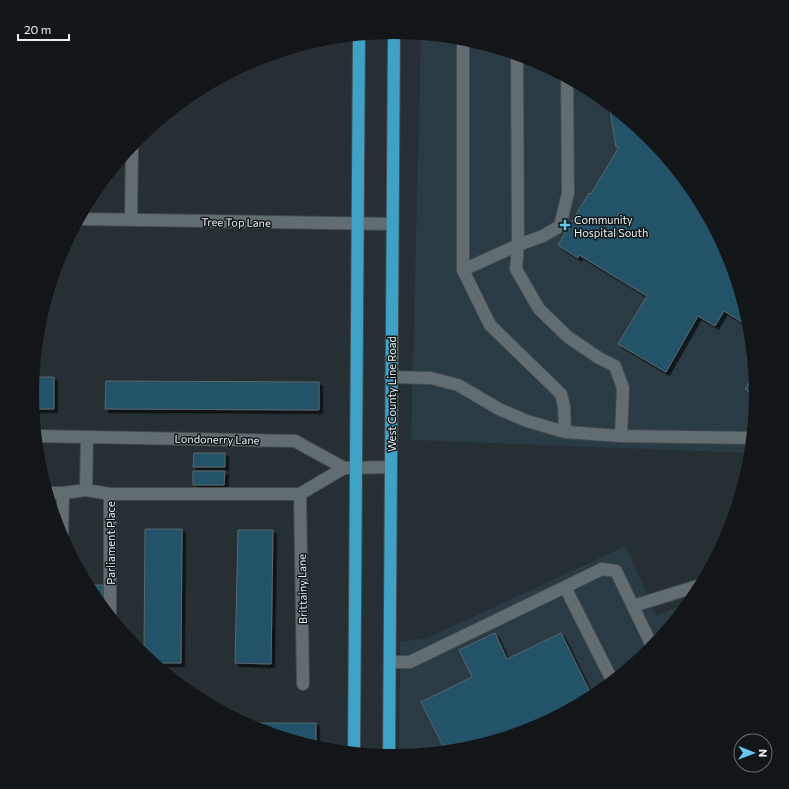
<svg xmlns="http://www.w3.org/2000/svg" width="789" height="789" viewBox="0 0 789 789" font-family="Commissioner,sans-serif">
<defs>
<filter id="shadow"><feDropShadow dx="3.5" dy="3.5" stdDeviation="0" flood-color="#0009"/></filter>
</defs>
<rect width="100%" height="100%" fill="#252f34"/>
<path fill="#2a3b43" d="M 421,35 L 465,39 L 533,60 L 596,93 L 651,138 L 696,193 L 729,256 L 750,324 L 757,395 L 751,453 L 411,440 Z
M 626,546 L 656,616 L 692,601 L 651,651 L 596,696 L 533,729 L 465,750 L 399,757 L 400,642 L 427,638 Z"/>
<path fill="#205268" stroke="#5b666c" filter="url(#shadow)" d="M 609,104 L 651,138 L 696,193 L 729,256 L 750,324 L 750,327 L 724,311 L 715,326 L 698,316 L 666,372 L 618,344 L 647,296 L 579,255 L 578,258 L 558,245 L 589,193 L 591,194 L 619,147 L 616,147 Z
M 755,372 L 757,395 L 757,396 L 745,389 Z
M 34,377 L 54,377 L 54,409 L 33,409 L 32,394 Z
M 106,381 L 319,382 L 319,410 L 105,409 Z
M 194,453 L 225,453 L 225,467 L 193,467 Z
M 193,471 L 225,471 L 224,485 L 193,485 Z
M 145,529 L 182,529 L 181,663 L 153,663 L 144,655 Z
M 238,530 L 273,530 L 271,664 L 235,663 Z
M 89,585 L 103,585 L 103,608 L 93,596 L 89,587 Z
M 495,633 L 507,659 L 561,633 L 593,698 L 533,729 L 465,750 L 446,752 L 421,702 L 472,677 L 459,650 Z
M 243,723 L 316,723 L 316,748 L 256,729 Z"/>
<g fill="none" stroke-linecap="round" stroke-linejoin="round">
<g stroke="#434b4f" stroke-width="14">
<path id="minor" d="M 463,39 L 463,270 L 490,325 L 561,394 L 564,406 L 565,432
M 567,78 L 568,193 L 560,226 L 543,236 L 518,245 L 516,269 L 539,309 L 568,337 L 599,358 L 615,366 L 623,388 L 621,436
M 79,219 L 392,224
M 131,220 L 132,145
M 463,270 L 518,245 L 517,55
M 391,377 L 431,378 L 458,385 L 499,409 L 527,421 L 565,432 L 621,436 L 753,438
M 36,436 L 295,441 L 344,468 L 391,467
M 86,490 L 87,437
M 47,493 L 63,493 L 86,490 L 110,494 L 300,494 L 344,468
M 300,494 L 303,684
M 62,538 L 63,493
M 565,587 L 602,569 L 616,571 L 653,648
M 633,606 L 701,585
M 110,616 L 110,494
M 390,662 L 410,662 L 565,587 L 613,682"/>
</g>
<g stroke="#434b4f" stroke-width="14">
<path id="major" d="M 354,753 L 359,35
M 389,756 L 394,32"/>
</g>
<use href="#minor" stroke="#626d72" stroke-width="12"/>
<use href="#major" stroke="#3ea2c7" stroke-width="12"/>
</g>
<path fill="#66c4ef" stroke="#121618" stroke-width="1.5" d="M563 219h4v4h4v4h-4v4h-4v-4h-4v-4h4z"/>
<g text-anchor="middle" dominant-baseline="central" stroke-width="3" stroke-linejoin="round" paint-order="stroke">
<g font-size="11" fill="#eaf0f3" stroke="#121618" text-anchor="start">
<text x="574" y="219">Community<tspan x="574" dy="13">Hospital South</tspan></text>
</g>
<g font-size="11" fill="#eaf0f3" stroke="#121618">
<text transform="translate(236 222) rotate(1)">Tree Top Lane</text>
<text transform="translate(391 394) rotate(-90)">West County Line Road</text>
<text transform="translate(217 439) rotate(1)">Londonerry Lane</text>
<text transform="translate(110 543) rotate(-90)">Parliament Place</text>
<text transform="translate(302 589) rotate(-91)">Brittainy Lane</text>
</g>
</g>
<path d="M0 0H789V789H0ZM39 394a355 355 0 1 1 710 0a355 355 0 1 1-710 0Z" fill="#121618" fill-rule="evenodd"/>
<g transform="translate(753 753) rotate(91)"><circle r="19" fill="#121618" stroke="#686d70"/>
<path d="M0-3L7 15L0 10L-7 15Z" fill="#66c4ef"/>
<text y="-6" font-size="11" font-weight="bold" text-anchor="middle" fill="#eaf0f3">N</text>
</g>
<path d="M18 34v6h51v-6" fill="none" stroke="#eaf0f3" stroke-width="2"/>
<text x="24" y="34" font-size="12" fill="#eaf0f3" stroke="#121618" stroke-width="3" paint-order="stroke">20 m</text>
</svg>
